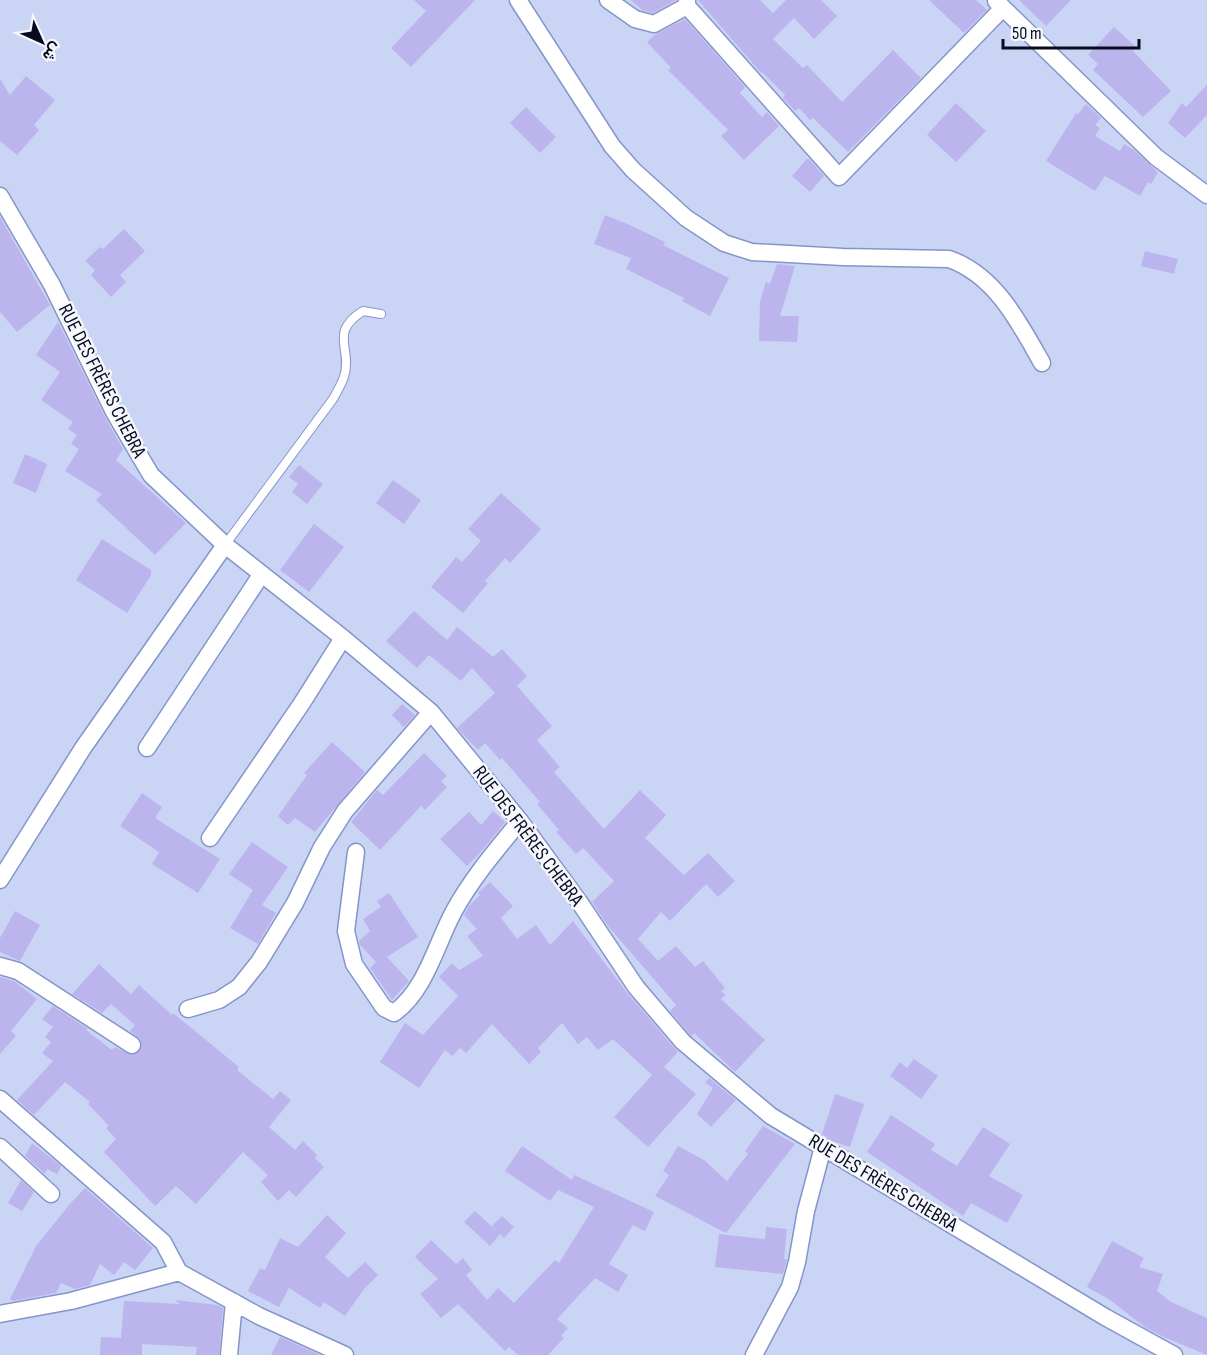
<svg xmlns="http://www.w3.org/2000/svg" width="1207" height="1355" viewBox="0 0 1207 1355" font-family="'Sofia Sans Condensed',Vazirmatn,sans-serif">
<rect width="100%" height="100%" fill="#cad5f6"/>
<path fill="#bcb4ec" d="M 414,0 L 475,0 L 411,67 L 391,48 L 426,11 Z
M 631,0 L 676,0 L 653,13 L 642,10 Z
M 698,0 L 760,0 L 773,13 L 786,0 L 821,0 L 837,16 L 814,39 L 794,18 L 773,39 L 803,68 L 807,65 L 842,102 L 893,50 L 921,78 L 848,152 L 813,118 L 810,120 L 799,108 L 795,111 L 783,98 L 785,95 L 762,72 L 761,73 Z
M 929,0 L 976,0 L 987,10 L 964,33 Z
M 1019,0 L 1071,0 L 1046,26 Z
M 685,19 L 745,87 L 740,93 L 762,117 L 767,112 L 779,126 L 744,160 L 721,136 L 728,130 L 668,70 L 671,68 L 647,42 L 656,34 Z
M 1114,27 L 1136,47 L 1133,51 L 1171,91 L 1143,117 L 1093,70 L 1098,64 L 1088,55 Z
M 26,76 L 55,100 L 34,125 L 39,130 L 17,155 L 0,141 L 0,79 L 10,95 Z
M 1207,85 L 1207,115 L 1185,138 L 1168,123 L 1182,103 L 1186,107 Z
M 956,103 L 986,131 L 956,162 L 927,135 Z
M 1086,104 L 1101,118 L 1095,125 L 1100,128 L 1095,136 L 1120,151 L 1124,144 L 1134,150 L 1158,172 L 1151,184 L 1148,182 L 1140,196 L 1105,176 L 1095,191 L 1046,161 L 1076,113 L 1078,114 Z
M 526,107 L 556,137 L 540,153 L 510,123 Z
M 807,159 L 809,159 L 824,176 L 810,192 L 792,176 Z
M 605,215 L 632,226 L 665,242 L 663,245 L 729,278 L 710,316 L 682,301 L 684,298 L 626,269 L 631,258 L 594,244 Z
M 0,217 L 50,305 L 17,332 L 0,312 Z
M 124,229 L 145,251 L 120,275 L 126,282 L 111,297 L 91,275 L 95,270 L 85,261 L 100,247 L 103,249 Z
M 1145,251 L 1178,259 L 1174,274 L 1141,266 Z
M 777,264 L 795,266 L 780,316 L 799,316 L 797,342 L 759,341 L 760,301 L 766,282 L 770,284 Z
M 58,322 L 105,417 L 123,449 L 116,460 L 186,523 L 155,555 L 96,500 L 102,494 L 65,471 L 79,449 L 71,444 L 77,435 L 68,429 L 73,422 L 41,400 L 60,372 L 36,355 Z
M 25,454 L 47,464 L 36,493 L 13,483 Z
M 299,465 L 323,484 L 307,504 L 292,492 L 298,484 L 289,477 Z
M 393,480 L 421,500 L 404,524 L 376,503 Z
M 501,493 L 541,529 L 510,563 L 505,558 L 485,581 L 488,583 L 463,613 L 431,587 L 456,557 L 462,562 L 481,541 L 468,529 Z
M 314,524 L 344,547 L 309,592 L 280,570 Z
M 102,539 L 151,570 L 151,575 L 127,613 L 76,580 Z
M 414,611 L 447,640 L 457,627 L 493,657 L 502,649 L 527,676 L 517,686 L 552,726 L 537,740 L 560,767 L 554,772 L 604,829 L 640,790 L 666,815 L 645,838 L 684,875 L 708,853 L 735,881 L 718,897 L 706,884 L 670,921 L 661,912 L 638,939 L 658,961 L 676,946 L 695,967 L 703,961 L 725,988 L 721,991 L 726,995 L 721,999 L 765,1040 L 735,1072 L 694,1033 L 692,1036 L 690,1035 L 670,1011 L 676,1005 L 608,926 L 592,902 L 614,881 L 583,848 L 576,854 L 556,832 L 559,830 L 537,804 L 540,802 L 502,758 L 500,760 L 485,743 L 478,750 L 457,728 L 495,693 L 472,668 L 461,681 L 429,655 L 417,668 L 386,641 Z
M 402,704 L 415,715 L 404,727 L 392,715 Z
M 332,742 L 365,772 L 315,832 L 295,818 L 288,825 L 278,816 L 307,775 L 304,773 Z
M 424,753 L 447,776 L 441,781 L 447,787 L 425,810 L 421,806 L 380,850 L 351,822 L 377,790 L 383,795 Z
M 142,793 L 162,807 L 155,818 L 220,859 L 198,893 L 152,864 L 159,852 L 120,826 Z
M 493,811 L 505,822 L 481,852 L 467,866 L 440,839 L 469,812 L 481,825 Z
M 252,842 L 288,867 L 262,905 L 276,913 L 258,944 L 230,928 L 253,890 L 229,874 Z
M 490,882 L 513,906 L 501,918 L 517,939 L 536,925 L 550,945 L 573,921 L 628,994 L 678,1052 L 664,1067 L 696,1094 L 648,1147 L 614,1117 L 652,1075 L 613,1039 L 598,1050 L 587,1037 L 578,1044 L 562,1023 L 538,1048 L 541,1052 L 529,1064 L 492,1024 L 466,1053 L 460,1048 L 452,1056 L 445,1050 L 419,1088 L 380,1062 L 405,1023 L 423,1035 L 458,996 L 439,977 L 452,963 L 459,970 L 483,956 L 467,936 L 477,929 L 464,915 L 469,906 L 480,895 L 478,893 Z
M 389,893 L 418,937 L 387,957 L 409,981 L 392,1000 L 370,968 L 376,962 L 360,945 L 359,941 L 370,931 L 363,919 L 381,907 L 377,901 Z
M 15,911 L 40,925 L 20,961 L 0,952 L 0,938 Z
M 99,964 L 131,994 L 139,985 L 172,1015 L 173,1013 L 239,1067 L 237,1070 L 273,1099 L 280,1091 L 291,1100 L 269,1127 L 295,1150 L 303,1141 L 317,1155 L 315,1158 L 324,1167 L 296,1197 L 289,1190 L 278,1201 L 261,1182 L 268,1175 L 243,1152 L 196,1204 L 176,1186 L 155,1206 L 104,1152 L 116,1139 L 106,1128 L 109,1126 L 88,1104 L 90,1102 L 65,1082 L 34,1115 L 17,1100 L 53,1061 L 42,1053 L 51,1042 L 45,1037 L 53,1027 L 42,1019 L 53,1006 L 88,1029 L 86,1030 L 112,1050 L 115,1047 L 132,1055 L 141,1050 L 141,1040 L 130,1031 L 135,1025 L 111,1004 L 102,1013 L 72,994 Z
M 0,977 L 14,981 L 37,999 L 11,1031 L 16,1036 L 0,1054 Z
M 914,1059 L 938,1076 L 921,1099 L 890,1076 L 900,1062 L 907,1068 Z
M 709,1078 L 736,1100 L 711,1127 L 697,1114 L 713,1088 L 705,1083 Z
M 835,1094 L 864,1104 L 850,1147 L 832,1141 L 822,1134 Z
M 891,1115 L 935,1144 L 931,1150 L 957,1166 L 983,1127 L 1010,1144 L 989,1176 L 1023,1195 L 1007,1223 L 971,1203 L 963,1216 L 867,1152 Z
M 763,1126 L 795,1144 L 726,1233 L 655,1196 L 669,1175 L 663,1171 L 678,1146 L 704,1160 L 727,1181 L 748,1154 L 745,1151 Z
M 32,1143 L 61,1166 L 57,1174 L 47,1169 L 45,1174 L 25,1156 Z
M 522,1146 L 572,1180 L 574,1175 L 654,1212 L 645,1231 L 633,1225 L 609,1264 L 628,1275 L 618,1292 L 595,1278 L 557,1319 L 568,1328 L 561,1336 L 564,1338 L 548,1355 L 518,1355 L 509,1347 L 505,1351 L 458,1304 L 441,1318 L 420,1294 L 438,1279 L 415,1257 L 431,1240 L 456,1264 L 463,1258 L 472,1270 L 466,1275 L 487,1300 L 498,1288 L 514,1303 L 555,1260 L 559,1263 L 594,1207 L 558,1190 L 550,1201 L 505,1171 Z
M 21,1180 L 34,1192 L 22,1211 L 8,1203 Z
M 85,1188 L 153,1248 L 135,1270 L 124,1262 L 114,1275 L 100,1264 L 90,1285 L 75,1289 L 61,1283 L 56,1293 L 13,1301 L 10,1299 L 36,1246 L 69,1205 Z
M 475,1211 L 500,1234 L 490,1246 L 464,1222 Z
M 327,1215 L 346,1233 L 325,1257 L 348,1278 L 365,1262 L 378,1275 L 364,1289 L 345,1316 L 324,1302 L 320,1308 L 289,1288 L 279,1307 L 248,1291 L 260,1268 L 265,1270 L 280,1238 L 298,1247 Z
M 502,1216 L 514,1227 L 504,1238 L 492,1226 Z
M 766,1227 L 787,1229 L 784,1259 L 787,1259 L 783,1274 L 715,1267 L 719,1234 L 765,1239 Z
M 1112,1241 L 1144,1258 L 1139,1267 L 1163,1274 L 1157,1291 L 1171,1302 L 1207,1318 L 1207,1355 L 1166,1338 L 1146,1328 L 1110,1300 L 1087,1287 Z
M 175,1300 L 217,1305 L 223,1308 L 219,1355 L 196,1355 L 197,1347 L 142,1344 L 142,1355 L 100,1355 L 101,1337 L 121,1338 L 124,1301 L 180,1304 Z
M 280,1337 L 318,1354 L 319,1355 L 271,1355 Z"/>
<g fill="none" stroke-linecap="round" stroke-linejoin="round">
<g stroke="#8695c9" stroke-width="10">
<path id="service" d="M 225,545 L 333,399 C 337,392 341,385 344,377 C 353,348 328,333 363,311 L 381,314"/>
</g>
<g stroke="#8695c9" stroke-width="19">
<path id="minor" d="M 518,0 L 612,146 L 633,170 L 686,218 L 724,243 L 752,252 L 843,257 L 949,259 C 995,275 1019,322 1042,363
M 608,0 L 635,19 L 654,24 L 687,6
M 687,0 L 687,6 L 839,177 L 1003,8
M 996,1 L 1156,157 L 1207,195
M 0,196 L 52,285 L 114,412 L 151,475 L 225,545 L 343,638 L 431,712 L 520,821 L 580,903 L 636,987 L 683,1042 L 771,1116 L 1105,1317 L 1174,1355
M 147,748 L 261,575
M 210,838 L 302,703 L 343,638
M 356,852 L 346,931 L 354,964 L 384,1008 L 394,1013 C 426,990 436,944 454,911 C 472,878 497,849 520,821
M 0,880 L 83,748 L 225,545
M 0,966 L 18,971 L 132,1045
M 188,1009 L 219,1000 L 239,987 L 259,962 L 295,903 L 322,847 L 345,811 L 431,712
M 0,1099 L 163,1242 L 179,1272
M 0,1147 L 51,1194
M 0,1314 L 71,1301 L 179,1272 L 259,1316 L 345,1355
M 229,1355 L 234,1302
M 754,1355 L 790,1287 L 797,1262 L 806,1211 L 823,1147"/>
</g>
<use href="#service" stroke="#fff" stroke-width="8"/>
<use href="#minor" stroke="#fff" stroke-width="16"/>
</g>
<g text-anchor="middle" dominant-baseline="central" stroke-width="5" stroke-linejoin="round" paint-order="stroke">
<g font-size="20" fill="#070b1e" stroke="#f5f7fc">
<text transform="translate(102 381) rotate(63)">RUE DES FRÈRES CHEBRA</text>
<text transform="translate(528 836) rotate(53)">RUE DES FRÈRES CHEBRA</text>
<text transform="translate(883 1183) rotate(31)">RUE DES FRÈRES CHEBRA</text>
</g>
</g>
<g transform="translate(42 42) rotate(135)" stroke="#f5f7fc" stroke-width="4.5" paint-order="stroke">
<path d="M0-4.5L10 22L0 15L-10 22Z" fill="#070b1e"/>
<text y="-9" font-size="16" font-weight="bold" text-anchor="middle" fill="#070b1e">ش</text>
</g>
<path d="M1003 39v9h136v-9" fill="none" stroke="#070b1e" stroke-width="3"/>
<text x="1012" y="39" font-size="18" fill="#070b1e" stroke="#f5f7fc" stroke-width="4.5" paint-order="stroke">50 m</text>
</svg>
